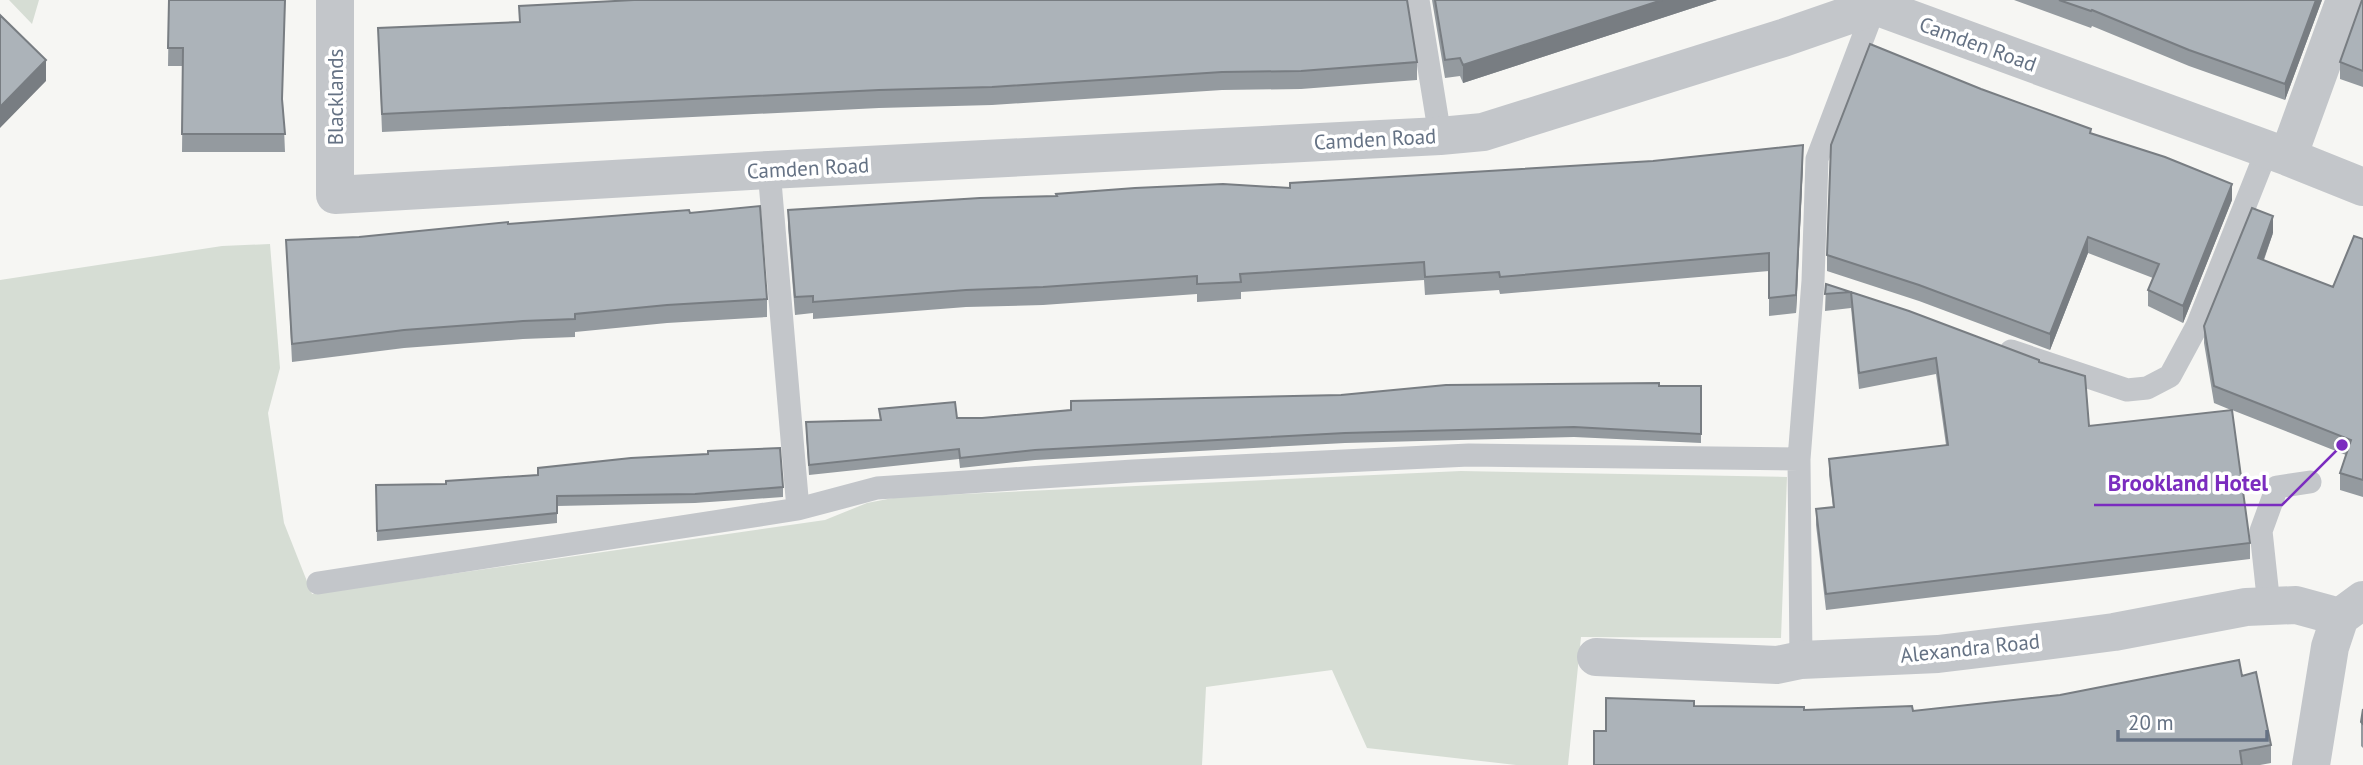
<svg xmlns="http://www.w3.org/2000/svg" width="2363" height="765" viewBox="0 0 2363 765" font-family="'PT Sans',sans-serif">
<rect width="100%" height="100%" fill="#f6f6f3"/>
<path fill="#d6ddd4" d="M 9,0 L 39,0 L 32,24 Z
M 270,244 L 280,368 L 268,413 L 284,523 L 312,594 L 825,520 L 867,503 L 898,497 L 1461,471 L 1787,477 L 1781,638 L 1581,637 L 1568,765 L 1516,765 L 1367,748 L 1332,670 L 1206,687 L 1202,765 L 0,765 L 0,280 L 222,246 Z"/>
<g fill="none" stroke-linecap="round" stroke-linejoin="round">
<path stroke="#c3c6ca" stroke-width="23" d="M 1418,0 L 1440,136
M 2011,351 L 2127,390 L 2147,388 L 2170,376 L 2197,326 L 2267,150
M 798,509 L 877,488 L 1133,471 L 1469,455 L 1799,459
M 318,583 L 798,509 L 769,170
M 2269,606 L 2261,531 L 2277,487 L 2310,482
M 1801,660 L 1799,459 L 1813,281 L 1817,159 L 1875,6"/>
<path stroke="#c3c6ca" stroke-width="38" d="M 335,0 L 335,195 L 769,170 L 1440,136 L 1483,132 L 1783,38 L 1875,6 L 2288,157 L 2363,187
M 2288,157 L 2345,0
M 1596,657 L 1777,665 L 1801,660 L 1938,654 L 2053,640 L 2114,632 L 2246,607 L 2296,605 L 2340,617
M 2311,765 L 2330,647 L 2340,617 L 2363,600"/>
</g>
<path fill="#949a9f" d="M 169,0 L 283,104 L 285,152 L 182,152 L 183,66 L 168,66 Z
M 1432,0 L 1717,0 L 1463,83 L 1460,76 L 1445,78 Z
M 2014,0 L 2322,0 L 2285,100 L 2189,66 L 2092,26 L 2091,28 Z
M 2363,0 L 2363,87 L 2340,79 L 2340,62 Z
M 519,6 L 1417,62 L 1417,80 L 1301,89 L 1222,90 L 992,105 L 879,108 L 382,132 L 378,28 L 519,22 Z
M 2091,133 L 2232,200 L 2183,323 L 2148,306 L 2148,290 L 2153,278 L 2088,253 L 2050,350 L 1919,301 L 1827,271 L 1827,255 Z
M 1803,163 L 1796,313 L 1769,316 L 1769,271 L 1500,294 L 1499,290 L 1425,295 L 1424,280 L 1241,292 L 1241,299 L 1197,302 L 1197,294 L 1043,305 L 966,307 L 813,319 L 813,313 L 795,315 L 788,227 L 788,210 L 1290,188 Z
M 690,213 L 767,299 L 767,317 L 667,323 L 575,332 L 575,337 L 523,339 L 404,348 L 292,362 L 286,240 L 359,237 L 508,224 Z
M 2273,233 L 2264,260 L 2333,287 L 2363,239 L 2363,497 L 2340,490 L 2340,473 L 2346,455 L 2232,410 L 2250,543 L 2250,559 L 1826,610 L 1816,525 L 1816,509 L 1833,507 L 1829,475 L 1829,459 L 1946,445 L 1936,374 L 1859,389 L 1851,308 L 1825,311 L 1826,284 L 1909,311 L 2039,362 L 2089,426 L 2231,410 L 2214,403 L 2204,343 L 2204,326 Z
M 1659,386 L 1701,386 L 1701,443 L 1574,437 L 1345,443 L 1035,460 L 960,468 L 959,459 L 809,475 L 806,432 L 806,422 L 880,420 L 879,409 L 957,418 L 982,418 L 1341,395 Z
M 376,485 L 783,487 L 783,497 L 695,503 L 557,506 L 557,523 L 377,541 Z
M 2242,676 L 2271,745 L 2271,763 L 2260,765 L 1594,765 L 1606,731 L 1694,706 L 1804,710 L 1913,711 Z
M 2363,709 L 2363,748 L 2361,746 L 2361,722 Z"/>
<path fill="#787d82" d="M 1662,0 L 1717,0 L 1463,83 L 1463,65 Z
M 2316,0 L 2322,0 L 2285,100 L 2285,84 Z
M 46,60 L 46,81 L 0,128 L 0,107 Z
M 1803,145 L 1803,163 L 1796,313 L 1796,295 Z
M 2232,184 L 2232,200 L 2183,323 L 2183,306 Z
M 2273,216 L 2273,233 L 2258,275 L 2258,258 Z
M 2088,237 L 2088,253 L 2050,350 L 2050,334 Z"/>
<path fill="#acb3b9" stroke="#787d82" stroke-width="2" d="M 169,0 L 285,0 L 282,99 L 285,134 L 182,134 L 183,48 L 168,48 Z
M 634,0 L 1407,0 L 1417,62 L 1301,71 L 1222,72 L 992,87 L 879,90 L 382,114 L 378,28 L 520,22 L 519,6 Z
M 1435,0 L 1662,0 L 1463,65 L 1460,58 L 1445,60 Z
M 2059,0 L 2316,0 L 2285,84 L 2189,50 L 2092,10 L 2091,11 Z
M 2362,0 L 2363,0 L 2363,71 L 2340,62 Z
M 0,15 L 46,60 L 0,107 Z
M 1870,44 L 1981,89 L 2091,129 L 2090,133 L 2165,157 L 2232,184 L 2183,306 L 2148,290 L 2159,264 L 2088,237 L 2050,334 L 1919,285 L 1827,255 L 1831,145 Z
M 1803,145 L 1796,295 L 1769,298 L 1769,253 L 1500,277 L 1499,272 L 1425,277 L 1424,262 L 1240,274 L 1241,282 L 1197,284 L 1197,276 L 1043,287 L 966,290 L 813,302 L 813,296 L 795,297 L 788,210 L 980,198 L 1057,196 L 1056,194 L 1135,188 L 1223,184 L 1290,188 L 1290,183 L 1653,161 Z
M 760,206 L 767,299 L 667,305 L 575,314 L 575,319 L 523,321 L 404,330 L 292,344 L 286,240 L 359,237 L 508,222 L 508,224 L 689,210 L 690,213 Z
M 2252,208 L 2273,216 L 2258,258 L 2333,287 L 2354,236 L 2363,239 L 2363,480 L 2340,473 L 2351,440 L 2214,386 L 2204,326 Z
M 1826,284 L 1909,311 L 2039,360 L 2039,362 L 2085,376 L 2089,426 L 2232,410 L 2250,543 L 1826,594 L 1816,509 L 1834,507 L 1829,459 L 1948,445 L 1936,358 L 1859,373 L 1851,292 L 1825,294 Z
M 1659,383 L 1659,386 L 1701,386 L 1701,434 L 1574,427 L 1345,433 L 1035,450 L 960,458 L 959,449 L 809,465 L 806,422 L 881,420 L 879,409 L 955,402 L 957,418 L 982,418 L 1071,410 L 1071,401 L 1341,395 L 1446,385 Z
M 780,448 L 783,487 L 695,494 L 557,496 L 557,513 L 377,531 L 376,485 L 446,484 L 446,481 L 538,475 L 538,468 L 631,458 L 708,454 L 708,451 Z
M 2239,660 L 2242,676 L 2256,672 L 2271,745 L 2240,751 L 2242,765 L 1594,765 L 1594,731 L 1606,731 L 1606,698 L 1694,701 L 1694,706 L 1804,707 L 1804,710 L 1912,706 L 1913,711 L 2060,695 Z
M 2363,709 L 2363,724 L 2361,722 Z"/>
<g text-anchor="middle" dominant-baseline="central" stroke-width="7" stroke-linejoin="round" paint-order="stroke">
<g font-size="21" fill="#657284" stroke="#fff">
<text transform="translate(1978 44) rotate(20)">Camden Road</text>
<text transform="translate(335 97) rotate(-90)">Blacklands</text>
<text transform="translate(1375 139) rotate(-3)">Camden Road</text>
<text transform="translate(808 168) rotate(-3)">Camden Road</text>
<text transform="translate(1970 648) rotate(-6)">Alexandra Road</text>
</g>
</g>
<path fill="none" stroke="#7b2cbf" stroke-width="2.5" d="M2342 445L2282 505H2094"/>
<circle fill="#7b2cbf" stroke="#fff" stroke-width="2.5" cx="2342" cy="445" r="7"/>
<g font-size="23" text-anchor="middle" font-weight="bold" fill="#7b2cbf" stroke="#fff" stroke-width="7" stroke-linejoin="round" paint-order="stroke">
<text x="2188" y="491">Brookland Hotel</text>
</g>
<path d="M2118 730v10h149v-10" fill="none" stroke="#657284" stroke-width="3.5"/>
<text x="2128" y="730" font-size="21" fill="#657284" stroke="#ffffff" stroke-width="5" paint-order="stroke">20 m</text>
</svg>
